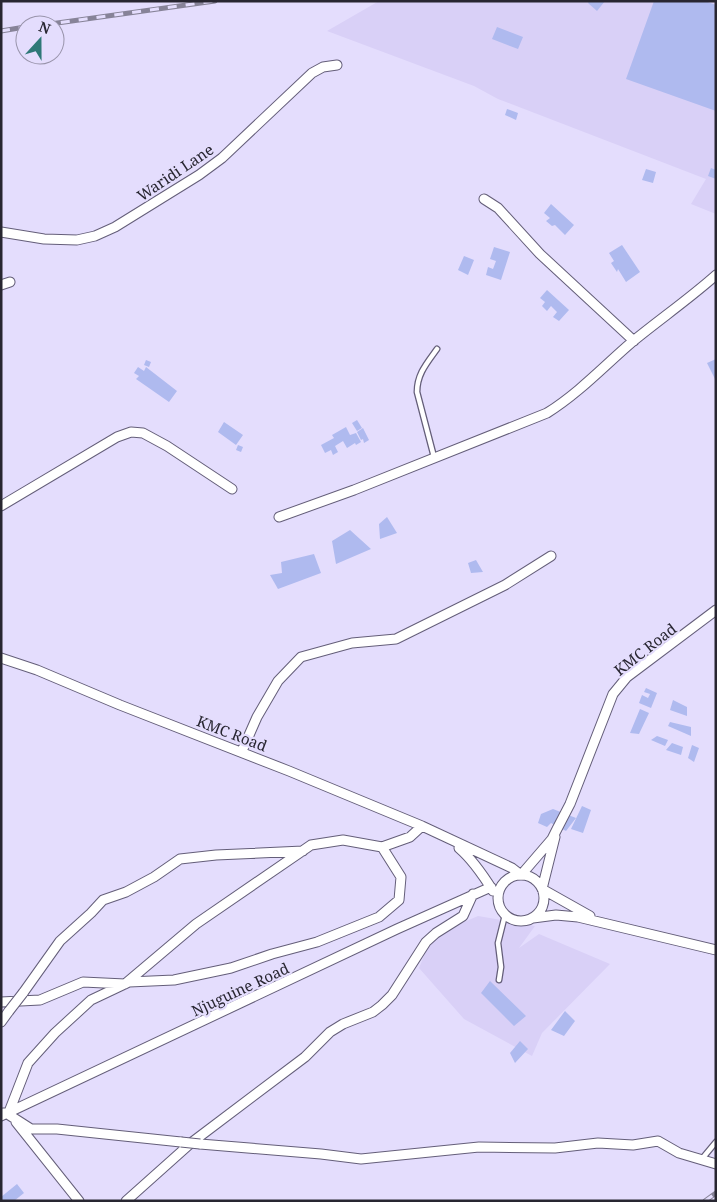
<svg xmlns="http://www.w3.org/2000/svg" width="717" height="1202" viewBox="0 0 717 1202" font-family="'Noto Serif',serif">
<rect width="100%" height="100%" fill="#e4ddfd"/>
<path fill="#d9d0f7" d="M 379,1 L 716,1 L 716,214 L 691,204 L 706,179 L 498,99 L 474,86 L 327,31 Z
M 478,916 L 535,926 L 519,948 L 539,934 L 610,964 L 542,1033 L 532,1056 L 464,1019 L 419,968 L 432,936 Z"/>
<path fill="#afbaef" d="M 589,1 L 605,1 L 597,11 L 588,3 Z
M 654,1 L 705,1 L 716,5 L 716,111 L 626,79 Z
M 497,27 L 523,37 L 518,49 L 492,39 Z
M 507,109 L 518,113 L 516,120 L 505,115 Z
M 711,168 L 716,170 L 716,179 L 708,176 Z
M 646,169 L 656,172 L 653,183 L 642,180 Z
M 551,204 L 574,225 L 565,235 L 555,225 L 552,226 L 546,221 L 550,218 L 544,213 Z
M 622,245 L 640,272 L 626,282 L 618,269 L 617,272 L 611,263 L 614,261 L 609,253 Z
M 494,247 L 510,252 L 501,280 L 486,275 L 488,267 L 493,269 L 496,261 L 490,259 Z
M 464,256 L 474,260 L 468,275 L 458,270 Z
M 547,290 L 569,310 L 559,321 L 553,317 L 557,312 L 551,306 L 547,311 L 542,306 L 545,302 L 540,298 Z
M 716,359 L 716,381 L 707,363 Z
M 146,360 L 151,362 L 149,367 L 144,365 Z
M 138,367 L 144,371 L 146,367 L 177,391 L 169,402 L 136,379 L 139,376 L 134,373 Z
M 357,420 L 362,428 L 357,431 L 352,423 Z
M 224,422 L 243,435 L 236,445 L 218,432 Z
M 346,427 L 350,435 L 356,433 L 361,442 L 356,445 L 355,443 L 347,448 L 343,441 L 335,446 L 338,452 L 333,455 L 331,450 L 325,453 L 321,445 L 334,438 L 332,435 Z
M 363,428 L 369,440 L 364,443 L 363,439 L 361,440 L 357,432 Z
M 238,445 L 243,447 L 241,452 L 236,450 Z
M 387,517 L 397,533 L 380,539 L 379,524 Z
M 350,530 L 371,549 L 336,564 L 332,541 Z
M 314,554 L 321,573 L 278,589 L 270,575 L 282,573 L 281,562 Z
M 476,560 L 483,572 L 471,573 L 468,563 Z
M 646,688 L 657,693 L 651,708 L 639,703 L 642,695 L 648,698 L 650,694 L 644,692 Z
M 673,700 L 687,707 L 687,716 L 670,710 Z
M 640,709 L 649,713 L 639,734 L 630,733 Z
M 670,722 L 691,727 L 691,736 L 668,726 Z
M 657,736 L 668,740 L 665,746 L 651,740 Z
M 672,743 L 683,747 L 681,755 L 666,750 Z
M 692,745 L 699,748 L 694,762 L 688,758 Z
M 582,806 L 591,810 L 583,833 L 571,829 Z
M 553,809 L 576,818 L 566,831 L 551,823 L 547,827 L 538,823 L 541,814 Z
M 490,981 L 526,1016 L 514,1026 L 481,993 Z
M 565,1011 L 575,1021 L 564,1036 L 551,1030 Z
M 520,1041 L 528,1049 L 515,1063 L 510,1053 Z
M 17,1184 L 24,1193 L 14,1201 L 2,1201 L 1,1197 Z"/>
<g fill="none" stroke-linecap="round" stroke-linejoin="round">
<g stroke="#645e79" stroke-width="7">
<path id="service" d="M 434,457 L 417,392 C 417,374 427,363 437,349
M 499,980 L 501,967 L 498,943 L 505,915
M 701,1160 L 716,1142"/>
</g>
<g stroke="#645e79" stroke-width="11">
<path id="minor" d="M 484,199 L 498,208 L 540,254 L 634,341
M 1,232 L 44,239 L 77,240 L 95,236 L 115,227 L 199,175 L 222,158 L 312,73 L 323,67 L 337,65
M 1,285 L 10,282
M 1,506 L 117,437 L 131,432 L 143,433 L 167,446 L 232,489
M 279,517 L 354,490 L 547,413 C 579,393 604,366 632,342 C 660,319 689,299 716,275
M 1,658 L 37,670 L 120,705 L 289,771 L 422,826 L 512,868 L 521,875 L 552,839 L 557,829 L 570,804 L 613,694 L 627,677 L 716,610
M 242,751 L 257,717 L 278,681 L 301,657 L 352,643 L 396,639 L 505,585 L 551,556
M 555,837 L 542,889 L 590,916
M 459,848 C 473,860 483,875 493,891
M498 898a23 23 0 1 1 46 0a23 23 0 1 1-46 0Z
M 533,918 L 556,915 L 578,917 L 716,950
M 23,993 L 60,941 L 91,913 L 103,900 L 126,892 L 154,877 L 180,859 L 216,855 L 303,851
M 1,1002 L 40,1000 L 83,982 L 125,984 L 196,924 L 311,845 L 343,840 L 382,847
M 1,1022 L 9,1011
M 9,1112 L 28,1063 L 55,1033 L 91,1000 L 129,982 L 174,980 L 231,968 L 272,954 L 317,942 L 379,917 L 399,900 L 401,877 L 382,847 L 410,837 L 422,826
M 3,1113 L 6,1113 L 31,1129 L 57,1129 L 181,1142
M 1,1116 L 397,929 L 491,887
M 16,1122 L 79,1201
M 200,1144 L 321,1154 L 361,1159 L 479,1147 L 555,1148 L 598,1143 L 633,1145 L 658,1141 L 679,1153 L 716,1164
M 126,1201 L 191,1143 L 305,1057 L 330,1032 L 343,1024 L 373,1012 L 382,1005 L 392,995 L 426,942 L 436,933 L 463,916 L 473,894"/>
</g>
<use href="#service" stroke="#fff" stroke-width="4.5"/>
<use href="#minor" stroke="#fff" stroke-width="9"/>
<g stroke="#878398" stroke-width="5">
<path id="rail" d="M 43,25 L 215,1
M 1,31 L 25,27
M 705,1201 L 716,1193"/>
</g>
<use href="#rail" stroke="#e4ddfd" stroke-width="3" stroke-dasharray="9" stroke-linecap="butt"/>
<g stroke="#645e79" stroke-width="11" stroke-linecap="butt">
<path id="minor-bridge" d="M 9,1011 L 23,993
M 181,1142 L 200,1144"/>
</g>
<use href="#minor-bridge" stroke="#fff" stroke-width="9"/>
</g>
<g text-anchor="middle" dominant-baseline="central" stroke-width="4.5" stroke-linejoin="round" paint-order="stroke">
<g font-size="15" fill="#282631" stroke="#e4ddfd">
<text transform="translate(175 172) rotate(-34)">Waridi Lane</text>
<text transform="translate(645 649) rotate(-38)">KMC Road</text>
<text transform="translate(232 733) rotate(21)">KMC Road</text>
<text transform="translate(240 989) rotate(-25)">Njuguine Road</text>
</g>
</g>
<rect width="717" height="1202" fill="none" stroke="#282631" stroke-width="5"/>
<g transform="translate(40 40) rotate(21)"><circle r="24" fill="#e4ddfd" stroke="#9994ab"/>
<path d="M0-4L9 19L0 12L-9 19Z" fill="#2e7877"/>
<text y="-8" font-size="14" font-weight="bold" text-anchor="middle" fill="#282631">N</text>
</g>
</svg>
